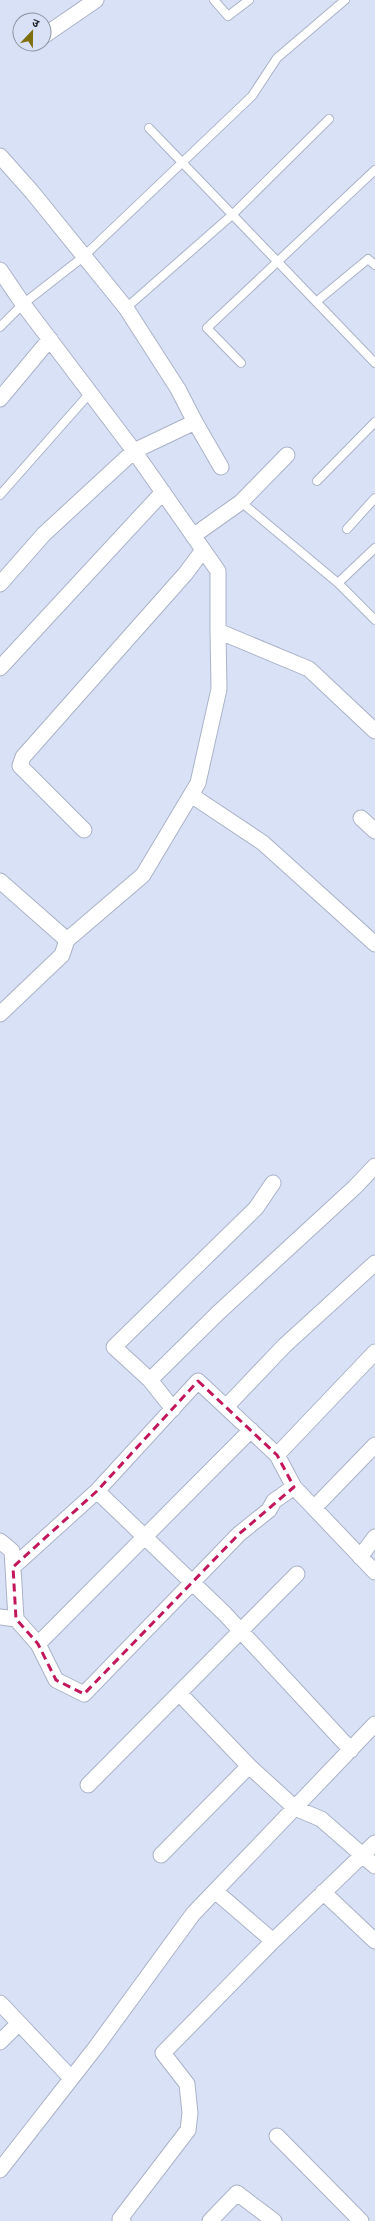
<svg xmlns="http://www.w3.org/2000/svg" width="375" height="2221" viewBox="0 0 375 2221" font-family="'Playfair Display','Noto Sans Devanagari',serif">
<rect width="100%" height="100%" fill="#d8e1f6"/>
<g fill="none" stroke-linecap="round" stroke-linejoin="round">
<g stroke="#aab2c7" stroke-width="10">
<path id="lane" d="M 214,0 L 228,16 L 249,0
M 149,128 L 375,363
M 316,302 L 368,259 L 375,265
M 126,308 L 232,215 L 329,119
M 0,327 L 23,304 L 83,257 L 252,96 L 277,58 L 345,0
M 241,363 L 207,328 L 375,170
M 317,481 L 375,422
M 0,495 L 90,393
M 241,502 L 338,583 L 375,620
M 347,529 L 375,498
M 338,583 L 375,548"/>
</g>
<g stroke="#aab2c7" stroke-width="17">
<path id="street" d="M 45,35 L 96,0
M 0,156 L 32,192 L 126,308 L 178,389 L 195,422 L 134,451 L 44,534 L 0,584
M 0,270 L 23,304 L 134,451 L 218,571 L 218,631 L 309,669 L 375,731
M 0,399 L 50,339
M 195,422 L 221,467
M 193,536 L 241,502 L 287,455
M 0,668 L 163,492
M 191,795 L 263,843 L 375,944
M 361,818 L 375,831
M 84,830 L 20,766 L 23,757 L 186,573 L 203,550
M 0,881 L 67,940 L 143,875 L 198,783 L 219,689 L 218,631
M 0,1014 L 62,955 L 67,940
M 150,1380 L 218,1313 L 355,1187 L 375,1166
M 226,1407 L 284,1346 L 375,1263
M 173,1409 L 150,1380 L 114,1347 L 256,1208 L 273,1183
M 277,1455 L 294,1487 L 375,1572
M 97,1491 L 225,1614 L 351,1750
M 314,1508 L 375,1445
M 0,1541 L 12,1551 L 13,1567 L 97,1491 L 198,1381 L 277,1455 L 375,1352
M 360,1557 L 375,1537
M 13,1567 L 16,1619
M 0,1617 L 16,1619 L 38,1644 L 56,1680 L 84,1694 L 239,1534 L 269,1510 L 274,1501 L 294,1487
M 38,1644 L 251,1430
M 179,1693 L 249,1766 L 295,1808 L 321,1819 L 375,1866
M 88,1785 L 297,1574
M 161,1855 L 249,1766
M 215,1891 L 273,1941
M 323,1892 L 375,1941
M 0,2003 L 19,2023
M 0,2042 L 19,2023 L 71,2078
M 277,2136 L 361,2221
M 0,2170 L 96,2047 L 193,1914 L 375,1724
M 123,2221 L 120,2219 L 188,2130 L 190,2113 L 187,2084 L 163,2053 L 273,1941 L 375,1843
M 210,2221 L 237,2193 L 274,2221"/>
</g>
<use href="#lane" stroke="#fff" stroke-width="8"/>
<use href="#street" stroke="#fff" stroke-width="15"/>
</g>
<path fill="none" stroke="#c2185b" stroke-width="3" stroke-dasharray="8 5" stroke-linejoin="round" d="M 198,1381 L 277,1455 L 294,1487 L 239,1534 L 84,1694 L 56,1680 L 38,1644 L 16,1619 L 13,1567 L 97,1491 Z"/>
<g transform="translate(32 32) rotate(22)"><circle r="19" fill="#d8e1f6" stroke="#8c93a2"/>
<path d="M0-3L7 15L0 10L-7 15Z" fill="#7f6e0c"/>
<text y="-6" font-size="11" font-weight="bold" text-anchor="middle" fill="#191d24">उ</text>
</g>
</svg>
